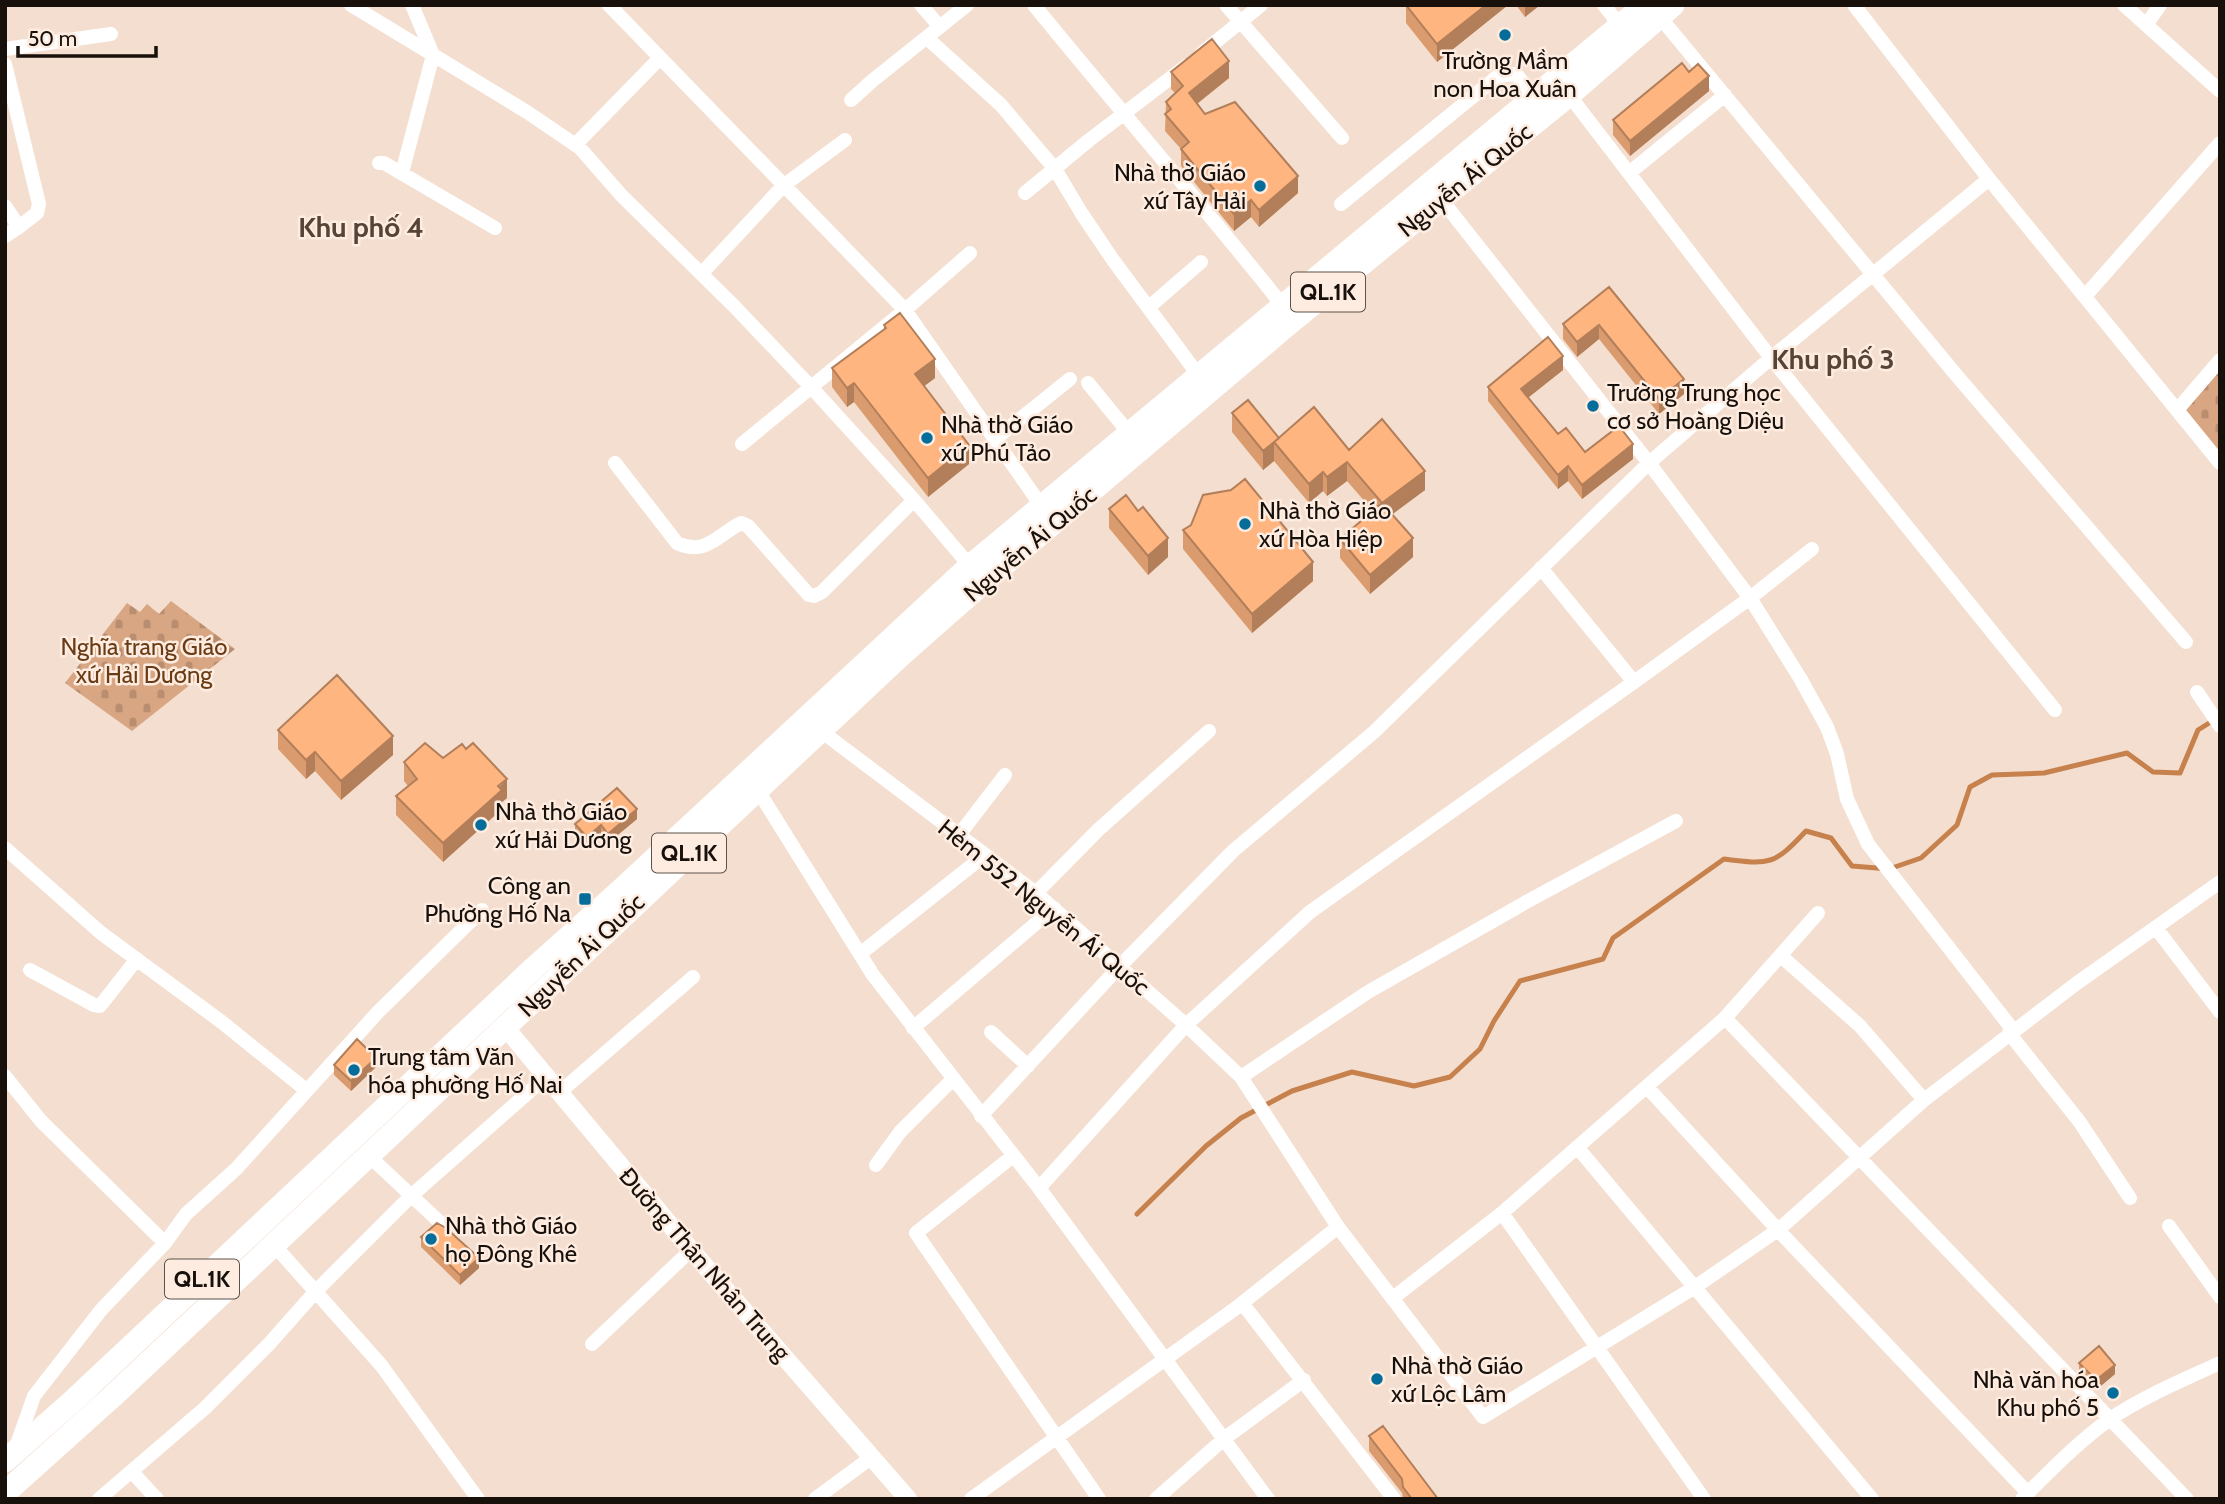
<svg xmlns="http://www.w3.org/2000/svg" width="2225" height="1504" viewBox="0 0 2225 1504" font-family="Cabin,sans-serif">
<defs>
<pattern id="cemetery-stones" width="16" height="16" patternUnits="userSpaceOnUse" patternTransform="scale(1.75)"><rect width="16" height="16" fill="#d8a683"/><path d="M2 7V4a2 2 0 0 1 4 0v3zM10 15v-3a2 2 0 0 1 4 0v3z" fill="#b98e70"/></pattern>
</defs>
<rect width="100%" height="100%" fill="#f4decf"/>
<path fill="url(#cemetery-stones)" d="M 2220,370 L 2220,452 L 2186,410 Z
M 171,601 L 235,649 L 132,731 L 65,683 L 127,603 L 140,612 L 147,604 L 159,614 Z"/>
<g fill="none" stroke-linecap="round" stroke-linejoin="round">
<path stroke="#c6814d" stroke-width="5" d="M 1137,1214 L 1206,1146 L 1241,1118 L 1292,1091 L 1352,1072 L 1414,1086 L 1450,1077 L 1480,1049 L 1494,1021 L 1520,981 L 1603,959 L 1613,938 L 1724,859 C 1770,865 1774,865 1806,831 L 1831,838 L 1852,866 L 1889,869 L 1921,858 L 1957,825 L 1970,787 L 1992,775 L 2044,773 L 2127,753 L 2153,772 L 2180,773 L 2198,730 L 2214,720"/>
<path stroke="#fff" stroke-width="14" d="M 351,5 L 527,112 L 580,148 L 621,195 L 734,306 L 811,387 L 914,500 L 970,566
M 609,5 L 905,310 L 1042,507
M 921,5 L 940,27
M 1034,5 C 1116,106 1202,204 1283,306
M 1226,5 L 1342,138
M 1604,5 L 1621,27
M 1854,5 L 1989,179 L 2220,463
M 2124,5 L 2220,91
M 1659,16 L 1957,376 L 2186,642
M 2146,25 L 2160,5
M 927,38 L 1001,105 L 1055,169 L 1082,214 L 1113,260 L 1199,376
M 5,49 L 111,34
M 1202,53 L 1261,5
M 5,64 L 39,204 L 37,213 L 19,227
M 1569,95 L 1771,358 L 2055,710
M 851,100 L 872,81 L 967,5
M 575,145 L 659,59
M 379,163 L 384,163 L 495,228
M 402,173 L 433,55 L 412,5
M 1629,173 L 1725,95
M 1025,193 L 1088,141 L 1186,66
M 1441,199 L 1649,463 L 1750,598 L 1800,678 L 1827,727 L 1837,754 L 1847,799 L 1868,844 L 2013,1030
M 1341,204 L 1498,76 L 1516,74 L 1535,97
M 5,206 L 19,227 L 5,236
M 702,273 L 783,186 L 845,140
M 2086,295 L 2220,143
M 1149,307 L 1201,262
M 1088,383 L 1129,433
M 2177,410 L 2220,360
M 995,439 L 1070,379
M 742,444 L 905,310 L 970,253
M 615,463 L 677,543 C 706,556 716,536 741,523 L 748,526 L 809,595 L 814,596 L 822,592 L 914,500
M 1541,568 L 1634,682
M 2197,692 L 2220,726
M 821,731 L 1036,893 L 1186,1025 L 1241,1077 L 1338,1227 L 1483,1417 L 1695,1287 L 1778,1230 L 1924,1100 L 2077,983 L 2220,882
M 757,789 L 873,975 L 1039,1188 L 1268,1499
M 959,835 L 1005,775
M 5,848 L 101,933 L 223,1023 L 306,1090
M 1036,893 L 1098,830 L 1209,731
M 2156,928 L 2220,1012
M 860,954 L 985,855
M 1781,956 L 1860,1026 L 1924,1100
M 30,970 L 94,1005 L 100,1006 L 137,959
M 1725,1018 L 2187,1499
M 913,1028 L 1054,908
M 991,1032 L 1028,1066
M 2009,1033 L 2079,1121 L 2130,1198
M 5,1076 L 41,1121 L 165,1243
M 1241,1077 L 1368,992 L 1528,901 L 1676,821
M 1647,1087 L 1778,1230 L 2028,1493
M 560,1092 L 693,977
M 981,1116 L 1120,966 L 1233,851 L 1374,732 L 1649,463 L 1771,358 L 1989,179
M 1577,1147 L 1872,1499
M 368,1155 L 446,1228
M 1013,1156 L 916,1233 L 1099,1499
M 876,1165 L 900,1132 L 953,1079
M 1039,1188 L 1186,1025 L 1310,912 L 1634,682 L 1750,598 L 1812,549
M 1502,1213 L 1704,1499
M 2169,1226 L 2220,1297
M 274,1245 L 381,1365 L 478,1499
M 1393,1298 L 1502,1213 L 1725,1018 L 1818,913
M 1242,1303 L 1394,1499
M 592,1344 L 691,1250
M 16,1447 L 34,1396 L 101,1310 L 165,1243 L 186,1214 L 236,1169 L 378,1012 L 482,910
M 132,1472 L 157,1499
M 99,1499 L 205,1408 L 269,1344 L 316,1291 L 411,1196 L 547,1076
M 815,1499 L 872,1457
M 971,1499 L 1236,1308 L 1338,1227
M 1156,1499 L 1225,1438 L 1304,1380
M 2022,1499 C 2050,1471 2078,1442 2110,1419 C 2144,1396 2183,1380 2220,1363"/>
<path stroke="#fff" stroke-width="18" d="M 505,1027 L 691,1250 L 908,1499"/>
<path stroke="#fff" stroke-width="23" d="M 5,1461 L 75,1399 L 535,967 L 621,890 L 970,566 L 1645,5
M 5,1493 L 113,1396 L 901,655 L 985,581 L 1286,326 L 1569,95 L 1673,5"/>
</g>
<path fill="#da9c6e" d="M 1406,5 L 1508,5 L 1437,62 L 1406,23 Z
M 1516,5 L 1540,5 L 1525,17 Z
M 1171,72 L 1229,78 L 1197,104 L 1205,114 L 1298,193 L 1259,227 L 1251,217 L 1234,231 L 1181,166 L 1181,149 L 1165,131 L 1166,102 L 1175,93 L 1171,89 Z
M 1689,72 L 1709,91 L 1630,156 L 1613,135 L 1613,120 Z
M 1609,287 L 1684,394 L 1659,414 L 1599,339 L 1577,357 L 1563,339 L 1563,324 Z
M 884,325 L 935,378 L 924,386 L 969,464 L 928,497 L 854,402 L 847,407 L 832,387 L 832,368 L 884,329 Z
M 1563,370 L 1528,398 L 1558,434 L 1585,452 L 1633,459 L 1582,499 L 1568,481 L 1558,489 L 1488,401 L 1488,387 Z
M 1232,413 L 1279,438 L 1349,450 L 1425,490 L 1392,514 L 1413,557 L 1370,594 L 1340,558 L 1340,539 L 1373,511 L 1347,481 L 1327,496 L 1323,491 L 1309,503 L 1274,461 L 1263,470 L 1232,432 Z
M 1109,509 L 1168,557 L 1148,575 L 1109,528 Z
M 1183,530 L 1313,581 L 1252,633 L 1183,549 Z
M 278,730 L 393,755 L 341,800 L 315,771 L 306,779 L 278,749 Z
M 443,758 L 507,798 L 502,802 L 502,809 L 443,862 L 396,815 L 396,796 L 408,786 L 404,781 L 404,762 Z
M 637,819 L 608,843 L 601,835 L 587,847 L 575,833 L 575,824 Z
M 334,1065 L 376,1067 L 351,1091 L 334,1075 Z
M 421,1237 L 479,1268 L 460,1285 L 421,1247 Z
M 2079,1363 L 2115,1374 L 2096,1390 L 2079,1373 Z
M 1369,1436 L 1438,1499 L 1403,1499 L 1402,1493 L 1369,1451 Z"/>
<path fill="#b27f5a" d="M 1486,5 L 1508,5 L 1437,62 L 1437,44 Z
M 1525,5 L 1540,5 L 1525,17 Z
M 1229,61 L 1229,78 L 1189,110 L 1189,93 Z
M 1709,76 L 1709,91 L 1630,156 L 1630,141 Z
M 1298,176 L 1298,193 L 1259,227 L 1259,210 Z
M 1251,200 L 1251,217 L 1234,231 L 1234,214 Z
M 1599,325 L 1599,339 L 1577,357 L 1577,342 Z
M 1563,356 L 1563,370 L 1521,403 L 1521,389 Z
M 935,359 L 935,378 L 915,393 L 915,374 Z
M 1684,379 L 1684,394 L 1659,414 L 1659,399 Z
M 854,383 L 854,402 L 847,407 L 847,388 Z
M 1274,442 L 1274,461 L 1263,470 L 1263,451 Z
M 1633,444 L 1633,459 L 1582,499 L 1582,485 Z
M 969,445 L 969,464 L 928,497 L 928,478 Z
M 1347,462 L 1347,481 L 1327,496 L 1327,477 Z
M 1568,466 L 1568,481 L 1558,489 L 1558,475 Z
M 1425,471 L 1425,490 L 1382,522 L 1382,503 Z
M 1323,472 L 1323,491 L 1309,503 L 1309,484 Z
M 1168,538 L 1168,557 L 1148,575 L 1148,556 Z
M 1413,538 L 1413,557 L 1370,594 L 1370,575 Z
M 1313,562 L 1313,581 L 1252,633 L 1252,614 Z
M 393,736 L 393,755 L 341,800 L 341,781 Z
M 315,752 L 315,771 L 306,779 L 306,760 Z
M 507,779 L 507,798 L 502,802 L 502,809 L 443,862 L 443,843 Z
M 637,809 L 637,819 L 608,843 L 608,834 Z
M 601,825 L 601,835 L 587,847 L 587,837 Z
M 376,1058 L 376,1067 L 351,1091 L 351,1081 Z
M 479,1258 L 479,1268 L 460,1285 L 460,1275 Z
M 2115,1365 L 2115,1374 L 2096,1390 L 2096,1380 Z"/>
<path fill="#feb580" stroke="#b27f5a" stroke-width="2" d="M 1406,5 L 1486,5 L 1437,44 Z
M 1212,39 L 1229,61 L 1189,93 L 1205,114 L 1235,102 L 1298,176 L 1259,210 L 1251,200 L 1234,214 L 1181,149 L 1189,142 L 1165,114 L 1171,109 L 1166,102 L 1183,86 L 1171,72 Z
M 1682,63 L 1689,72 L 1698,64 L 1709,76 L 1630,141 L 1613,120 Z
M 1609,287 L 1684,379 L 1659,399 L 1599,325 L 1577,342 L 1563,324 Z
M 900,313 L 935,359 L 915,374 L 969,445 L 928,478 L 854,383 L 847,388 L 832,368 L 886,328 L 884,325 Z
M 1548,337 L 1563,356 L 1521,389 L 1558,434 L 1566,428 L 1585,452 L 1619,426 L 1633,444 L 1582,485 L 1568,466 L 1558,475 L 1488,387 Z
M 1248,400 L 1279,438 L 1263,451 L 1232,413 Z
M 1314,407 L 1349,450 L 1382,419 L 1425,471 L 1382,503 L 1347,462 L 1327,477 L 1323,472 L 1309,484 L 1274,442 Z
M 1245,479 L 1313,562 L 1252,614 L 1183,530 L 1191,525 L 1203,495 L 1231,490 Z
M 1126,495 L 1138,511 L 1143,507 L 1168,538 L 1148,556 L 1109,509 Z
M 1382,503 L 1413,538 L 1370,575 L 1340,539 Z
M 337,675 L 393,736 L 341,781 L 315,752 L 306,760 L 278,730 Z
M 425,743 L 443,758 L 462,744 L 466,749 L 473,743 L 507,779 L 498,786 L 502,790 L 443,843 L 396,796 L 417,779 L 404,762 Z
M 617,788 L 637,809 L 608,834 L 601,825 L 587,837 L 575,824 Z
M 357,1039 L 376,1058 L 351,1081 L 334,1065 Z
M 437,1223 L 446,1228 L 479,1258 L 460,1275 L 421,1237 Z
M 2099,1346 L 2115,1365 L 2096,1380 L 2079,1363 Z
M 1383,1426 L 1438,1499 L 1412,1499 L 1403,1487 L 1402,1479 L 1369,1436 Z"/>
<g fill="#066d9a" stroke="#feece0" stroke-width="2.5">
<circle cx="1505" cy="35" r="7"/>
<circle cx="1260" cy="186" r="7"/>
<circle cx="1593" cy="406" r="7"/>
<circle cx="927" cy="438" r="7"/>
<circle cx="1245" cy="524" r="7"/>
<circle cx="481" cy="825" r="7"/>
<rect x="578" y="892" width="14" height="14" rx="3.5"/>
<circle cx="354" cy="1070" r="7"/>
<circle cx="431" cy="1239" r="7"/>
<circle cx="1377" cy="1379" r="7"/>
<circle cx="2113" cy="1393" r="7"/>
</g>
<g text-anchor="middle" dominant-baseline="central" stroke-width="5" stroke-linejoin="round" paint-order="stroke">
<g fill="#feece0" stroke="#5c524b" stroke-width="2">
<rect x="1291" y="272.5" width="74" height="39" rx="5"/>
<rect x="652" y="833.5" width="74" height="39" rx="5"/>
<rect x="165" y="1259.5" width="74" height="39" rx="5"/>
</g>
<g font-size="23" font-weight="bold" fill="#17100b">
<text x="1328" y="292">QL.1K</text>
<text x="689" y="853">QL.1K</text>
<text x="202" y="1279">QL.1K</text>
</g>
<g font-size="24" fill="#17100b" stroke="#feece0" text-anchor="start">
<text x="1505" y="60" text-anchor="middle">Trường Mầm<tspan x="1505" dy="28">non Hoa Xuân</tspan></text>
<text x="1246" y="172" text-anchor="end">Nhà thờ Giáo<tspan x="1246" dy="28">xứ Tây Hải</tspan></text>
<text x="1607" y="392">Trường Trung học<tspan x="1607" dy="28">cơ sở Hoàng Diệu</tspan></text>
<text x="941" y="424">Nhà thờ Giáo<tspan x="941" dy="28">xứ Phú Tảo</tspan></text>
<text x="1259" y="510">Nhà thờ Giáo<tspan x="1259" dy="28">xứ Hòa Hiệp</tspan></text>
<text x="495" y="811">Nhà thờ Giáo<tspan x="495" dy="28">xứ Hải Dương</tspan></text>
<text x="571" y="885" text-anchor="end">Công an<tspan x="571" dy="28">Phường Hố Na</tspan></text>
<text x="368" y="1056">Trung tâm Văn<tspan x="368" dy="28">hóa phường Hố Nai</tspan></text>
<text x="445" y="1225">Nhà thờ Giáo<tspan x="445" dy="28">họ Đông Khê</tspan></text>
<text x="1391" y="1365">Nhà thờ Giáo<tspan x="1391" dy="28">xứ Lộc Lâm</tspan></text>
<text x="2099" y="1379" text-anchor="end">Nhà văn hóa<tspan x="2099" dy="28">Khu phố 5</tspan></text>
</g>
<g font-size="24" fill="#17100b" stroke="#feece0">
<text transform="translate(1465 180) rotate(-39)">Nguyễn Ái Quốc</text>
<text transform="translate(1030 544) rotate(-40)">Nguyễn Ái Quốc</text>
<text transform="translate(1044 907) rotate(39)">Hẻm 552 Nguyễn Ái Quốc</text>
<text transform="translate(581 955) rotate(-44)">Nguyễn Ái Quốc</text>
<text transform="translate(705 1264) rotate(49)">Đường Thân Nhân Trung</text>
</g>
<g font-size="24" fill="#6a3c15" stroke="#feece0">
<text x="144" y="646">Nghĩa trang Giáo<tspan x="144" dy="28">xứ Hải Dương</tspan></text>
</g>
<g font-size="28" font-weight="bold" fill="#564437" stroke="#feece0">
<text x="361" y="227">Khu phố 4</text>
<text x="1833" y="359">Khu phố 3</text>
</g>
</g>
<rect width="2225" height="1504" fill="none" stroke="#17100b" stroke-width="14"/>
<path d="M18 46v10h138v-10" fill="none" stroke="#17100b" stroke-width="3.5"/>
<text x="28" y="46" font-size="21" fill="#17100b" stroke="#feece0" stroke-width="5" paint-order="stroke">50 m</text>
</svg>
